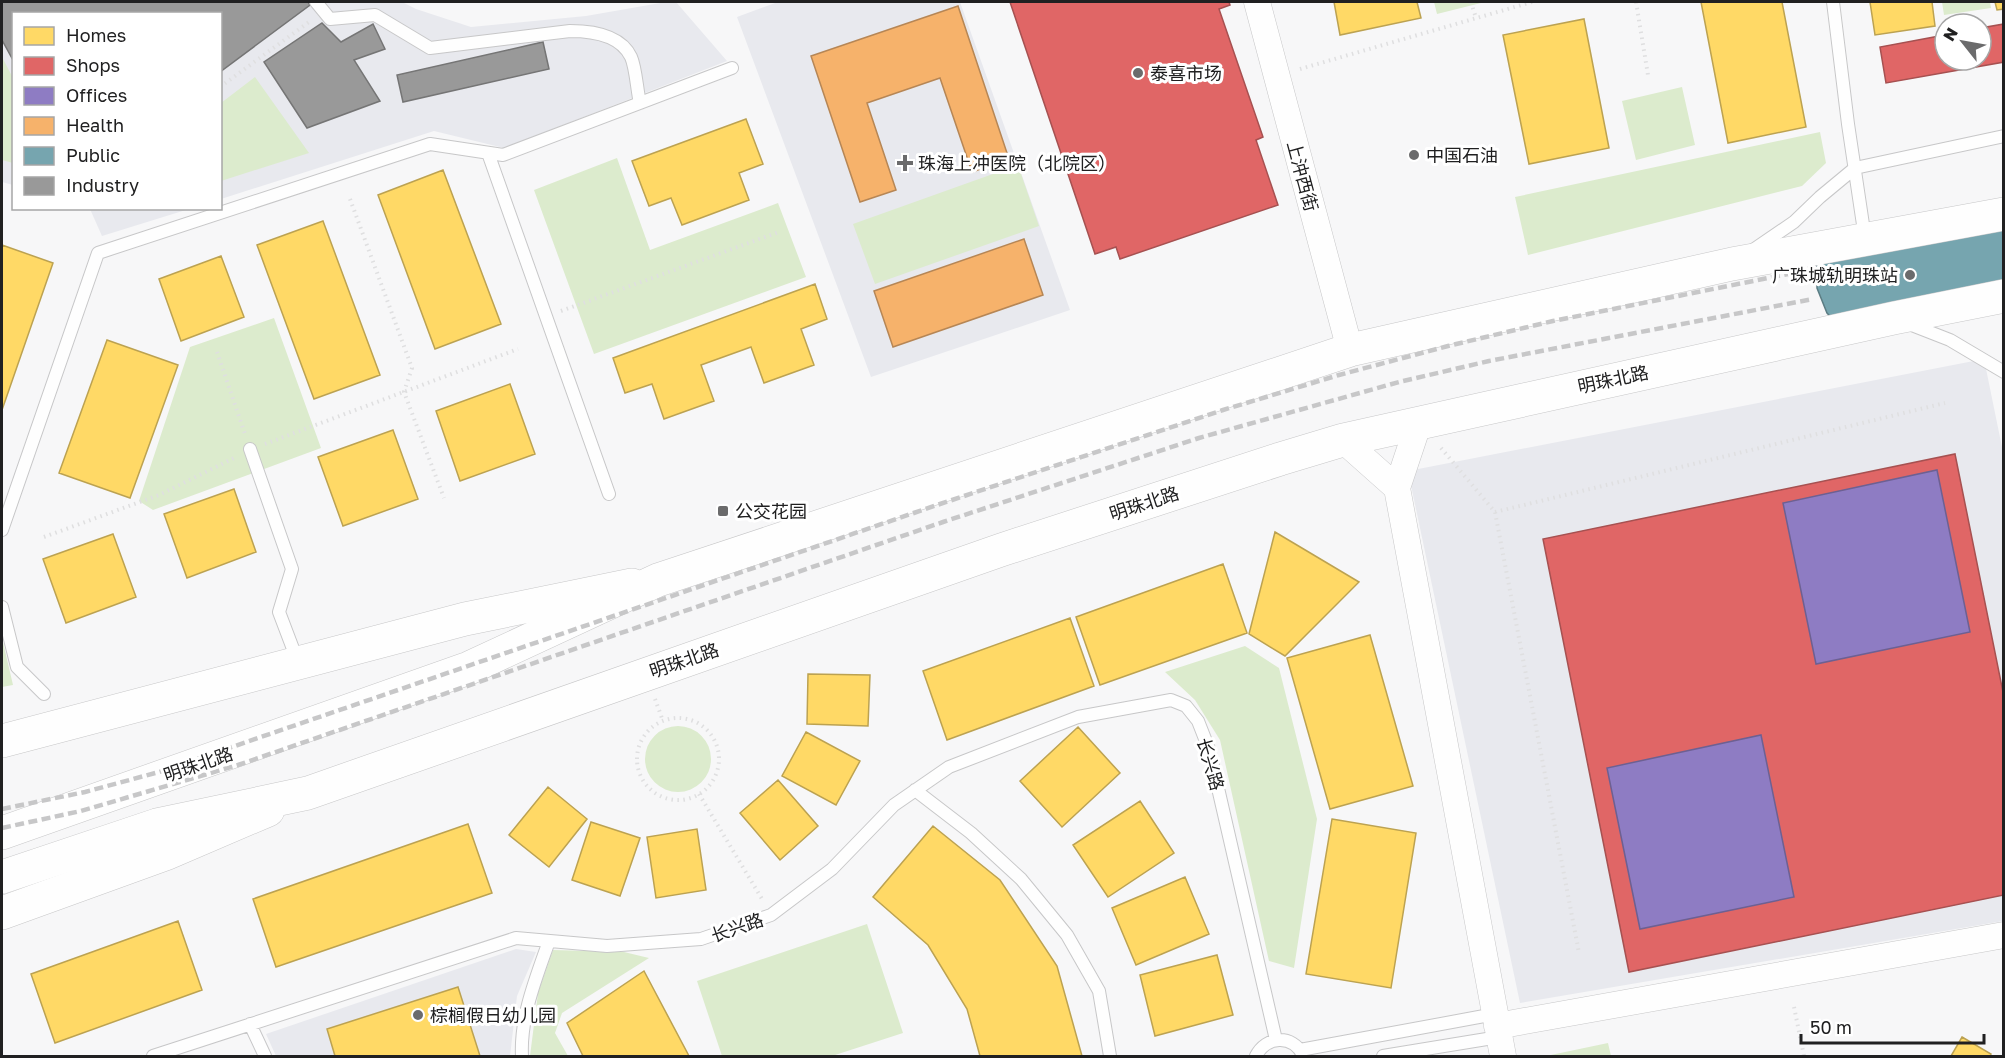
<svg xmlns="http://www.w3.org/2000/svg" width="2005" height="1058" viewBox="0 0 2005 1058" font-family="'Golos Text','Noto Sans SC',sans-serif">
<rect width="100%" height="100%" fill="#f7f7f8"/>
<path fill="#e8e9ee" d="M 2,2 L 402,2 L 416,9 L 471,27 L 586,16 L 666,2 L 676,2 L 727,61 L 504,148 L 434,131 L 221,199 L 220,14 L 14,14 L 13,185 L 2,182 Z
M 778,2 L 960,2 L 1070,310 L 871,377 L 737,17 Z
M 90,209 L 189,209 L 102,236 Z
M 1984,359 L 2004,457 L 2003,921 L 1520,1003 L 1408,471 Z
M 516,949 L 536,952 L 517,996 L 510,1056 L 276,1056 L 266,1034 Z"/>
<path fill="#dcebcd" d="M 1434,2 L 1485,2 L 1437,14 Z
M 1942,2 L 1990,2 L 1991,8 L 1944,15 Z
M 2,57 L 13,78 L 13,163 L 2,160 Z
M 255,77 L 309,153 L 221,181 L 221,103 Z
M 1682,87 L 1695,145 L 1636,160 L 1622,101 Z
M 1820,132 L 1826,163 L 1802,186 L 1528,255 L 1515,197 Z
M 617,158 L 650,250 L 778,203 L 806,277 L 594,354 L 534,190 Z
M 1018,165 L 1039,226 L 875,284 L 853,224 Z
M 274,318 L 321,448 L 153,510 L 139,501 L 190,347 Z
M 2,638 L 13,685 L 2,687 Z
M 1245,646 L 1279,668 L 1317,819 L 1294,968 L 1269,961 L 1220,740 L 1195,700 L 1165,672 Z
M645 759a33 33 0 1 1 66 0a33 33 0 1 1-66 0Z
M 867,924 L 903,1033 L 832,1056 L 722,1056 L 697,981 Z
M 553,950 L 624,952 L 649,958 L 562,1013 L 555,1033 L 568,1056 L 530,1056 L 538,993 Z
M 1608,1043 L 1611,1056 L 1546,1056 Z"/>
<path fill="#ffd966" stroke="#bca251" stroke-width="1.5" d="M 1334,2 L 1417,2 L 1421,18 L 1340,35 Z
M 1701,2 L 1782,2 L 1806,127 L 1728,143 Z
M 1870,2 L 1932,2 L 1935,26 L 1875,35 Z
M 1995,2 L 2004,2 L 2004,9 L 1997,10 Z
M 1584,19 L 1609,148 L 1529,164 L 1503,35 Z
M 746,119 L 763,164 L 739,173 L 749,200 L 682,225 L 671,198 L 649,206 L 632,161 Z
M 443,170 L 501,324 L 435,349 L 378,195 Z
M 323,221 L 380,375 L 314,399 L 257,245 Z
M 2,245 L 53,263 L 2,410 Z
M 221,256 L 244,317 L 181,341 L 159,279 Z
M 815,284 L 827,319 L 801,329 L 814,365 L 764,383 L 751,347 L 701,365 L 714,401 L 664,419 L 652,384 L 625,393 L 613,358 Z
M 107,340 L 178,365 L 130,498 L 59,473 Z
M 510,384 L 535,454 L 460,481 L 436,411 Z
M 393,430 L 418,499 L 343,526 L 318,457 Z
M 234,489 L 256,552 L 187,578 L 164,514 Z
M 1275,532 L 1359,582 L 1285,656 L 1249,634 Z
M 113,534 L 136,597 L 66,623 L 43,559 Z
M 1223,564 L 1247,633 L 1100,685 L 1076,617 Z
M 1070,618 L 1094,686 L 947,740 L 923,671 Z
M 1370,635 L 1413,786 L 1330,809 L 1287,658 Z
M 808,674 L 870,675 L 868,726 L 807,724 Z
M 1078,727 L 1120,773 L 1062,827 L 1020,781 Z
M 806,732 L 860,761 L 836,805 L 782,776 Z
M 778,780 L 818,826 L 780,860 L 740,813 Z
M 548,787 L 587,819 L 549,867 L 509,835 Z
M 1140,801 L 1174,853 L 1108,897 L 1073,845 Z
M 1332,819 L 1416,833 L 1391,988 L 1306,974 Z
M 591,822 L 640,838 L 620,896 L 572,880 Z
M 468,824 L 492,893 L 276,967 L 253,899 Z
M 933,826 L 1000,880 L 1057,966 L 1082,1056 L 980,1056 L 967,1009 L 928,945 L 873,897 Z
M 697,829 L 706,890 L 656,898 L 647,837 Z
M 1185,877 L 1209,934 L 1136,965 L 1112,908 Z
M 178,921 L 202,990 L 55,1043 L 31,974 Z
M 1217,955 L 1233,1015 L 1155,1036 L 1140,975 Z
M 644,971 L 689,1056 L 583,1056 L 567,1023 Z
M 458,987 L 480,1056 L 335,1056 L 327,1029 Z
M 1962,1037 L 1991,1054 L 1990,1056 L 1951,1056 Z"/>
<path fill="#e06666" stroke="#a65151" stroke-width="1.5" d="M 1010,2 L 1229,2 L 1230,5 L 1219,9 L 1263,137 L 1256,140 L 1278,205 L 1120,259 L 1116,247 L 1095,254 Z
M 2004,24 L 2004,62 L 1886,83 L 1880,47 L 1945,35 L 1945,60 L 1981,60 L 1981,28 Z
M 1955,454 L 2004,697 L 2004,895 L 1629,972 L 1543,539 Z"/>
<path fill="#8e7cc3" stroke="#6d6092" stroke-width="1.5" d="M 1937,470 L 1970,632 L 1816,664 L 1783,503 Z
M 1761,735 L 1794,897 L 1640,929 L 1607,768 Z"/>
<path fill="#f6b26b" stroke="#b68655" stroke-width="1.5" d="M 958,6 L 1009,159 L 972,172 L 940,78 L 867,103 L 896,190 L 860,202 L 811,56 Z
M 1024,239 L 1043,295 L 893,347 L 874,291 Z"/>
<path fill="#76a5af" stroke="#5c7d84" stroke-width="1.5" d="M 2004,208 L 2004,308 L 1849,336 L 1827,313 L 1817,288 L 1817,261 Z"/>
<path fill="#999" stroke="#757575" stroke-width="1.5" d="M 2,2 L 308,2 L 310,5 L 220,72 L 220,14 L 14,14 L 14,62 L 2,40 Z
M 322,23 L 341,42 L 373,24 L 385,49 L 354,60 L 380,101 L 307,128 L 264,62 Z
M 543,42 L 549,69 L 403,102 L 397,75 Z"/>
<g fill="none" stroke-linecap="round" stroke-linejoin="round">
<g stroke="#c7c7c8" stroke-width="14">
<path id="service" d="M 316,2 L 330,19 L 375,15 L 430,48 L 570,31 C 591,31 620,34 631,57 C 636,68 637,91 640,103
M 1833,2 L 1848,124 L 1865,238
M 488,153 L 609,494
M 1753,250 L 1794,222 L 1820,197 L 1855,168 L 2004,136
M 1909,324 L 1950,340 L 2004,372
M 250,449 L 292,569 L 279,612 L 298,662
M 2,530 L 98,253 L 430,144 L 503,155 L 732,68
M 2,607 L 17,667 L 44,694
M 915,790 L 971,833 L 1021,879 L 1067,935 L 1099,991 L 1110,1056
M 250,1024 L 265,1056
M 1300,1050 L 1495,1014
M 153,1056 L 516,938 L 607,946 L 701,939 L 771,915 L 832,869 L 894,805 L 949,767 L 1078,717 L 1171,700 L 1186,706 L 1198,721 L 1209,749 L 1276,1040
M 522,1056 C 520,1017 536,978 549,941
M 1256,1056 C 1266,1036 1292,1034 1303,1055
M 1383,1056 L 1499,1037"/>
</g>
<g stroke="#c7c7c8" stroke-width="27">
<path id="minor" d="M 1257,2 L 1350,350
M 1419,422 L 1397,488 L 1503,1056
M 1343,440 L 1397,488
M 1497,1026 L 2004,935"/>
</g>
<g stroke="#c7c7c8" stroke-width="34">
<path id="primary" d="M 2,741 L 465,619 L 632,585
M 2,913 L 165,854 L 268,810"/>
</g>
<g stroke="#c7c7c8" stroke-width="34">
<path id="trunk" d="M 2,833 L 469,668 L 658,580 L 1350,350 L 1732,264 L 2004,214
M 2,877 L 157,825 L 308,793 L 1001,550 L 1280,459 L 1343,440 L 1894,318 L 2004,296"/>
</g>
<path stroke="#dfdfe0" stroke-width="4" stroke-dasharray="1.5 4.5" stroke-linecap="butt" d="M 1471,2 L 1476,18
M 1636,2 L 1648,75
M 1300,69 L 1532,2
M 220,87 L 309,22
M 350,199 L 412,368 L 404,392 L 444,498
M 561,311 L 779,232
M 217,352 L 245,434
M 265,444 L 518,349
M 1441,448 L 1495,512 L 1579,953
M 1495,512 L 1945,403
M 44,537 L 159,495 L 234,458
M 655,699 L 663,721
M637 759a41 41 0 1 1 82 0a41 41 0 1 1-82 0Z
M 699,794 L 762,899
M 1794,1007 L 1804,1056"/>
<use href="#service" stroke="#fefefe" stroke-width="12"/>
<use href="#minor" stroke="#fefefe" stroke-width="26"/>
<use href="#primary" stroke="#fefefe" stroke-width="33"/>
<use href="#trunk" stroke="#fefefe" stroke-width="33"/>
<path stroke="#c7c7c8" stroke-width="4.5" stroke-dasharray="9 4.5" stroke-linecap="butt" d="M 2,809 L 85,792 L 159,772 L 937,505 L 1223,410 L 1339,375 L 1448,346 L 1553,321 L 1808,270
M 2,828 L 81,811 L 238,765 L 943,522 L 1199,438 L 1399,382 L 1489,361 L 1813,299"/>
</g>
<g fill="#6b6b6c" stroke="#fff" stroke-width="2">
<circle cx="1138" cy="73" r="6"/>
<circle cx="1414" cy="155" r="6"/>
<path d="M902 154h6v6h6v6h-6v6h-6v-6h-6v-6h6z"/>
<circle cx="1910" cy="275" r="6"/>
<rect x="717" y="505" width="12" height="12" rx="3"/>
<circle cx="418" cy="1015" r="6"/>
</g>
<g text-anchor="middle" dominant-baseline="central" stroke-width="6" stroke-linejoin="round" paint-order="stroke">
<g font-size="18" fill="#202021" stroke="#fff" text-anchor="start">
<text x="1150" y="73">泰喜市场</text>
<text x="1426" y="155">中国石油</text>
<text x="918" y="163">珠海上冲医院（北院区）</text>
<text x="1898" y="275" text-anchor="end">广珠城轨明珠站</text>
<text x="735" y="511">公交花园</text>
<text x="430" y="1015">棕榈假日幼儿园</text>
</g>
<g font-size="18" fill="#202021" stroke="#fff">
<text transform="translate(1303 176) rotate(75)">上沖西街</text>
<text transform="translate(1613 379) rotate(-12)">明珠北路</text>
<text transform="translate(1144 503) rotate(-18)">明珠北路</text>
<text transform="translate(684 660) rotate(-19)">明珠北路</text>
<text transform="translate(198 764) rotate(-19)">明珠北路</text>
<text transform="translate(1211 764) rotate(74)">长兴路</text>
<text transform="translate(737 927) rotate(-19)">长兴路</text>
</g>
</g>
<rect width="2005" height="1058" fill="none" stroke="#202021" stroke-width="6"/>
<rect x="12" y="12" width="210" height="198" fill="#ffffff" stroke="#a6a6a6" stroke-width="1.5"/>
<rect x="24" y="27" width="30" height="18" fill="#ffd966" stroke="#a6a6a6" stroke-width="1.5"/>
<text x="66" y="42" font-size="18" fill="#202021">Homes</text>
<rect x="24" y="57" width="30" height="18" fill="#e06666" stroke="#a6a6a6" stroke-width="1.5"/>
<text x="66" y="72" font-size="18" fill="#202021">Shops</text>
<rect x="24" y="87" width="30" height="18" fill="#8e7cc3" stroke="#a6a6a6" stroke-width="1.5"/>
<text x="66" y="102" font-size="18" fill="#202021">Offices</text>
<rect x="24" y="117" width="30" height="18" fill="#f6b26b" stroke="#a6a6a6" stroke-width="1.5"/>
<text x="66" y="132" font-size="18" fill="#202021">Health</text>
<rect x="24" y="147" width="30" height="18" fill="#76a5af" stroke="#a6a6a6" stroke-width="1.5"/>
<text x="66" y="162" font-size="18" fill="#202021">Public</text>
<rect x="24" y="177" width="30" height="18" fill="#999999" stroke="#a6a6a6" stroke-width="1.5"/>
<text x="66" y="192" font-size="18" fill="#202021">Industry</text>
<g transform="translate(1963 42) rotate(301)"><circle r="28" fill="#ffffff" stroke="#a6a6a6" stroke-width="1.5"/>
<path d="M0-4.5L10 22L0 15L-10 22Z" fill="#6b6b6c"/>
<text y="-9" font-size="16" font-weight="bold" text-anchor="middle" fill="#202021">N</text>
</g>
<path d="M1801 1034v9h183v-9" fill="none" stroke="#202021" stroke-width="3"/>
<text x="1810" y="1034" font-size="18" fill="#202021" stroke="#ffffff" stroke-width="4.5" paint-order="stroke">50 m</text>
</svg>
